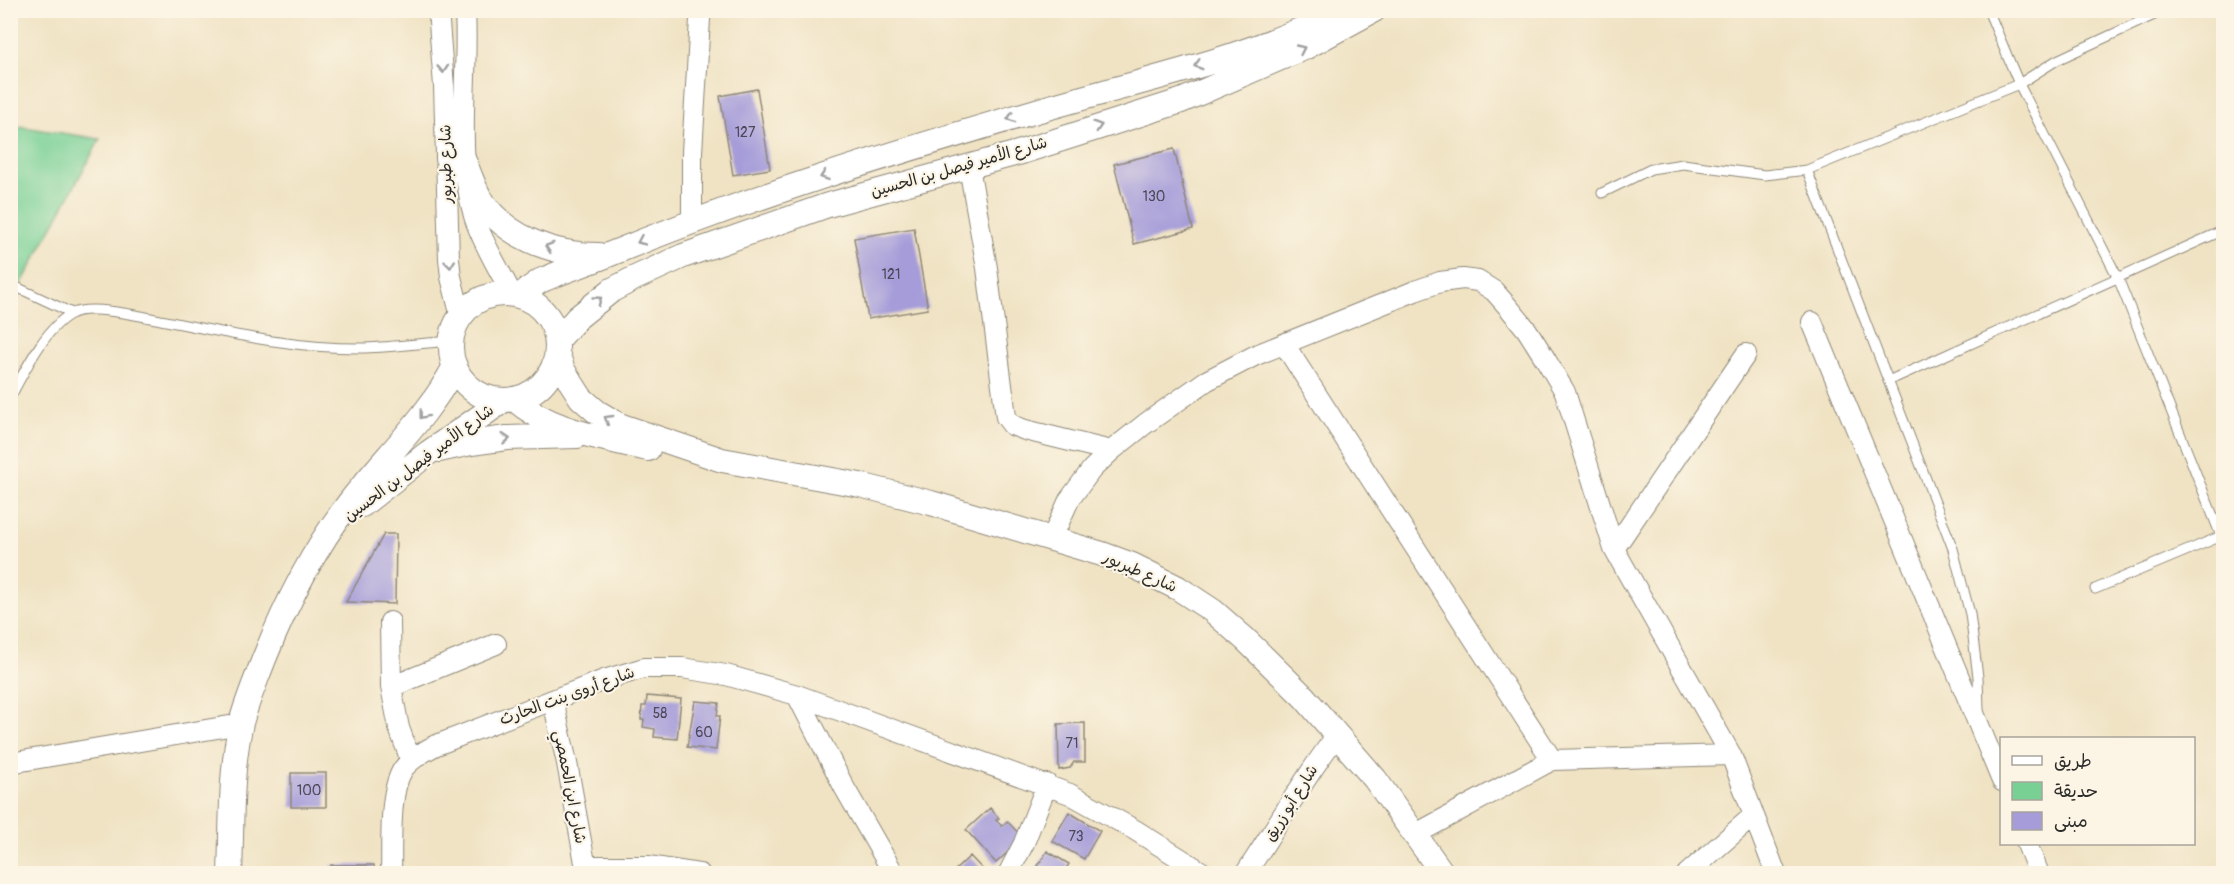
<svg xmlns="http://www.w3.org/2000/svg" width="2234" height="884" viewBox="0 0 2234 884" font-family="Pangolin,'Playpen Sans Arabic',sans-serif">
<rect width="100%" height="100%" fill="#fcf5e5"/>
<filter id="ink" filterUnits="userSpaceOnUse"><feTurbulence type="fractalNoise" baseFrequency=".0167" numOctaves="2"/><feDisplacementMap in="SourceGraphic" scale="12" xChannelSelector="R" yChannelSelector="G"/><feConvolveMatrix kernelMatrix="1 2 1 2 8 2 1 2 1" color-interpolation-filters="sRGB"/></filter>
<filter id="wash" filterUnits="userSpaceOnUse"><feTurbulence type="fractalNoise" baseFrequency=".008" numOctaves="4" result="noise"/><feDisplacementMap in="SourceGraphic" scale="24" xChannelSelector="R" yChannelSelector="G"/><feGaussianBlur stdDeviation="1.35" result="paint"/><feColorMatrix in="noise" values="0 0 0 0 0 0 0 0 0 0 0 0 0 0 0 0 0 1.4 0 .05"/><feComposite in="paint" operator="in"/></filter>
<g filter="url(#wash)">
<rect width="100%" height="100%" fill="#f0e3c4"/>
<path fill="#78d095" stroke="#527e60" stroke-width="1.5" d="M 11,125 L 100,139 L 11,303 Z"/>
<g id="blocks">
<path fill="#a59cd9" d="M 757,89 L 770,169 L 733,175 L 720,96 Z
M 1174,149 L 1193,229 L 1134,244 L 1114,164 Z
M 914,228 L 928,309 L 868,319 L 854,238 Z
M 384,534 L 396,534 L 395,604 L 346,602 Z
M 647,696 L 681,699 L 677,739 L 654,737 L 655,729 L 643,727 L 644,720 L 641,720 L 642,706 L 646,706 Z
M 695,701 L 719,703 L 717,716 L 720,716 L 716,750 L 687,747 Z
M 1085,723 L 1085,762 L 1074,762 L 1070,768 L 1059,770 L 1058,724 Z
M 291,773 L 326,773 L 326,807 L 291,807 Z
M 990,808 L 999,818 L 996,820 L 1002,826 L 1007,821 L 1023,838 L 996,863 L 966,830 Z
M 1069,812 L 1100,831 L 1084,859 L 1052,841 Z
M 1047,851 L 1069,864 L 1063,874 L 1033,874 Z
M 970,856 L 987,874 L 951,874 Z
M 331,865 L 374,865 L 374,874 L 331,874 Z"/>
</g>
</g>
<g filter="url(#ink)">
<use href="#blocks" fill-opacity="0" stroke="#8e8778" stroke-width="1.5"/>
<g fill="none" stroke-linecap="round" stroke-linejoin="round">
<g stroke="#8e8778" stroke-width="11">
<path id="service" d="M 1988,10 L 2019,84 L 2118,278 L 2221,536
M 1807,170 L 1953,549 L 1970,614 L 1978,677 L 1979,710
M 1602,193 L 1651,169 L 1683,164 L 1765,175 L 1807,170 L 2019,84 L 2057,60 L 2165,10
M 10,284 L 72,313
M 1888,381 L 2224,230
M 10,398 C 24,372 45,328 71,314 C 90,303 149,318 171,322 C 235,335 299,349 365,348 C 394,347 423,343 452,341
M 2095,589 L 2224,535"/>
</g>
<g stroke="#8e8778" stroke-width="22">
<path id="minor" d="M 438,10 L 444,86 L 449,259 L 451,277 L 461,317
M 465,10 C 469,79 455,150 474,216 C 482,243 500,270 512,295
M 969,167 L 987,268 L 1006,417 L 1012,425 L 1025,430 L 1111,451
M 692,221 L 692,152 L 700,19
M 1812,322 L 2002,781
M 1284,344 L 1552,760
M 1052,538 L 1069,500 L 1092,469 L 1111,451 L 1145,424 L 1206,381 L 1256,355 L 1415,291 L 1440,282 L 1463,279 L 1478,281 L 1494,291 L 1509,308 L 1527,330 L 1546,360 L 1565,392 L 1614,549 L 1731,755 L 1776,874
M 1614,549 L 1746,354
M 390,622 L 391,687 L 399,728 L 411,761
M 391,687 L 496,644
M 797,695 L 844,787 L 894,874
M 553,701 L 567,763 L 587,874
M 10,763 L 241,724
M 1416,834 L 1552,760 L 1731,755
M 2027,844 L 2039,874
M 585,866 L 650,866 L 700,874
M 391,874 C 392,847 388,789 404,768 C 411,759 423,752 434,746 L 604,680 L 644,668 L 682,668 L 726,675 L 797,695 L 1070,794 L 1135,830 L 1205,874
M 1008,874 L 1024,843 L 1047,784
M 1245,874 C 1277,827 1303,778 1338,734
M 1687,874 L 1753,816"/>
</g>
<g stroke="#8e8778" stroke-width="26">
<path id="tertiary" d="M 464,161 C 469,172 473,185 479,196 C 503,237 553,255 599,255
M451 347a53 53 0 1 1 106 0a53 53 0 1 1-106 0Z
M 519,296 L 540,281 C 562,271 586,264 608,255 C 746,198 890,154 1033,112 C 1137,81 1246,60 1343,10
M 557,341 L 577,318 L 612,290 L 635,278 L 683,256 L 828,205 L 1018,153 L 1181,101 L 1306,47 L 1374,10
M 557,353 L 563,370 L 581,398 L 597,412 L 619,425 L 722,460 L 860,485 L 931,503 L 1102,554 L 1132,565 L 1178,588 L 1213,611 L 1246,640 L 1304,697 L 1375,779 L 1443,874
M 514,399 C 552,432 601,437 648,449
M 439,450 L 471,443 L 507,438 L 577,436
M 362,505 L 428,453 L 504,400
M 230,874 C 232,824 230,772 241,723 C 247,701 256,680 264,659 C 286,604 313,550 349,503 C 385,456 427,419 455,366"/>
</g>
<use href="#service" stroke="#fff" stroke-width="9"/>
<use href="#minor" stroke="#fff" stroke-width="20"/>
<use href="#tertiary" stroke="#fff" stroke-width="24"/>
</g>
<defs><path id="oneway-chevron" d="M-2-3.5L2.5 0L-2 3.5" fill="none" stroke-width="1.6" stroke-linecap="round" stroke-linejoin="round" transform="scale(1.5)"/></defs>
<g stroke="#a0a0a0">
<use href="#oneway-chevron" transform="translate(1301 49) rotate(-25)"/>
<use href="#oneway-chevron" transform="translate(1198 65) rotate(164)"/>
<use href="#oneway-chevron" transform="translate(443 69) rotate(86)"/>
<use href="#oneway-chevron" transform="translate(1011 118) rotate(164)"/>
<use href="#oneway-chevron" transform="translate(1098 126) rotate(-18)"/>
<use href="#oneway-chevron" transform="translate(824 176) rotate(161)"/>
<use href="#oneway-chevron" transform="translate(641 241) rotate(156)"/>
<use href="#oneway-chevron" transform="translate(549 247) rotate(-163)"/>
<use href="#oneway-chevron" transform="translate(450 264) rotate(84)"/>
<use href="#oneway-chevron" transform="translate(598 300) rotate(-36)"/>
<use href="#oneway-chevron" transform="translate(423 415) rotate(128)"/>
<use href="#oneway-chevron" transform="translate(608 419) rotate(-150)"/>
<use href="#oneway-chevron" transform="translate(506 439) rotate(-4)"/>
</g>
</g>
<g text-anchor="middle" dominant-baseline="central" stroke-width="4.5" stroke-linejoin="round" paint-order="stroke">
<g font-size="14" fill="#4a4756">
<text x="745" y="132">127</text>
<text x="1154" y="196">130</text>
<text x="891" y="274">121</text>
<text x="660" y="713">58</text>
<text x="704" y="732">60</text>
<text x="1072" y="743">71</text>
<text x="309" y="790">100</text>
<text x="1076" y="836">73</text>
</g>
<g font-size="16" fill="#2b2b2b" stroke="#fcf5e5">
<text transform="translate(446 164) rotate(-91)">شارع طبربور</text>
<text transform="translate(959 167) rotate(-16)">شارع الأمير فيصل بن الحسين</text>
<text transform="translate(419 463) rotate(-37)">شارع الأمير فيصل بن الحسين</text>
<text transform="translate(1140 572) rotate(24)">شارع طبربور</text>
<text transform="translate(567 696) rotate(-20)">شارع أروى بنت الحارث</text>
<text transform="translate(570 787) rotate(79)">شارع ابن الحمصي</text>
<text transform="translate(1291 803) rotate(-58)">شارع أبو زريق</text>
</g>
</g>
<rect width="2234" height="884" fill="none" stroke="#fcf5e5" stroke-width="36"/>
<rect x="2000" y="737" width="195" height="108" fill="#fcf5e5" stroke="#a8a49b" stroke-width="1.5"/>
<rect x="2012" y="756" width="30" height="9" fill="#ffffff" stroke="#a8a49b" stroke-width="1.5"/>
<text x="2054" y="767" font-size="18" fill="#2b2b2b">طريق</text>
<rect x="2012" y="782" width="30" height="18" fill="#78d095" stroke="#a8a49b" stroke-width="1.5"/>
<text x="2054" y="797" font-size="18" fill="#2b2b2b">حديقة</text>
<rect x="2012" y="812" width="30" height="18" fill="#a59cd9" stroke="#a8a49b" stroke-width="1.5"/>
<text x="2054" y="827" font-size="18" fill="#2b2b2b">مبنى</text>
</svg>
